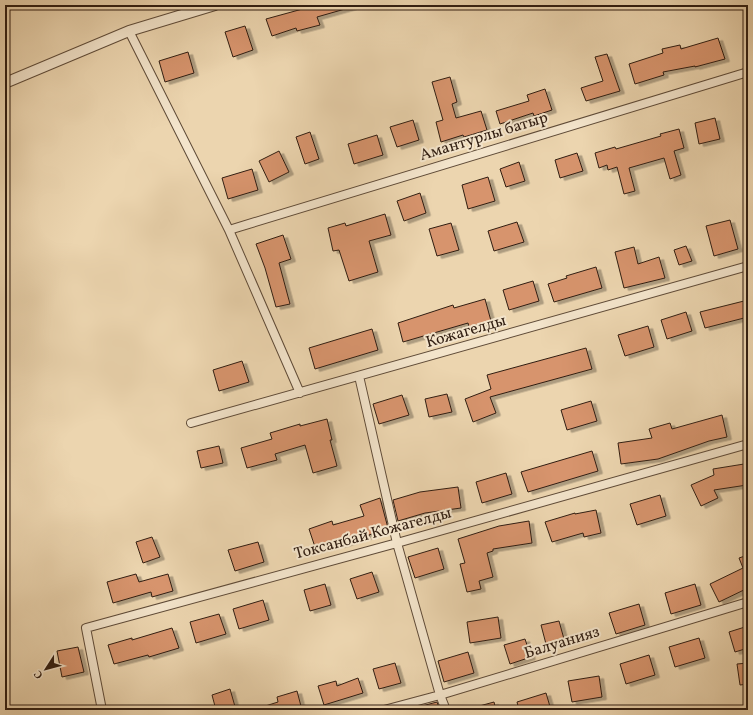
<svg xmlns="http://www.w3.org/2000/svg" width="753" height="715" viewBox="0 0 753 715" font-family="Vollkorn,serif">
<defs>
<filter id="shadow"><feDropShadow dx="4.5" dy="2.5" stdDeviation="0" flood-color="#0004"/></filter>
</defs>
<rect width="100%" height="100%" fill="#ecd5af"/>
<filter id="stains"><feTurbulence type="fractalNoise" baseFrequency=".005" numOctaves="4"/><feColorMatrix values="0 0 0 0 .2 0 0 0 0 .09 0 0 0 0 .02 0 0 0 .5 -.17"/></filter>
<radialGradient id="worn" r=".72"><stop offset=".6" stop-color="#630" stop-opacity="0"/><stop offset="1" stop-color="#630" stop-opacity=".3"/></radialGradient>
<path fill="#d7946d" stroke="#301d11" filter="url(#shadow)" d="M 317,5 L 352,5 L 352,7 L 317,17 L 320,25 L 297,31 L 296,28 L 272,36 L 266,19 Z
M 245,26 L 253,50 L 233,57 L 225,32 Z
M 718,38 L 725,59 L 695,67 L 695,66 L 663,72 L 664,75 L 635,84 L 629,64 L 663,53 L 662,49 L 680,45 L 681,49 Z
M 188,52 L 194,73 L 165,82 L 159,61 Z
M 607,54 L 620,91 L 586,101 L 581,88 L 603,81 L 595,57 Z
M 450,77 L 457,102 L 452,104 L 456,118 L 481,111 L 487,130 L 464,137 L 463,135 L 441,142 L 436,122 L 443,120 L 432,82 Z
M 545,89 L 552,110 L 534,116 L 533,113 L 500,124 L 496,111 L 529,101 L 527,95 Z
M 715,118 L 720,139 L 699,144 L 695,123 Z
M 413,120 L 419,140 L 397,147 L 390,127 Z
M 679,129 L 684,148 L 674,151 L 681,175 L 670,179 L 664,158 L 629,168 L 635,191 L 624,194 L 617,167 L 608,170 L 607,165 L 599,168 L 595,153 L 615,147 L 616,149 L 661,136 L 660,134 Z
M 310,132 L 319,159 L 305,164 L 296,137 Z
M 377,135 L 383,155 L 354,164 L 348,144 Z
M 279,151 L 289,172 L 269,182 L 259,161 Z
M 577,153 L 583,171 L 560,178 L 555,160 Z
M 519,162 L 525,181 L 506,187 L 500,169 Z
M 252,169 L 258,190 L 228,199 L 222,178 Z
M 488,177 L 495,201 L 468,209 L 462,185 Z
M 420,193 L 426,213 L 404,221 L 397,201 Z
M 385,214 L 391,235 L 369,241 L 378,272 L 349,281 L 339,250 L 333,251 L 328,228 L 345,223 L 346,226 Z
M 730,220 L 738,249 L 714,256 L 706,226 Z
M 517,222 L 524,242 L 494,251 L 488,231 Z
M 451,223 L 459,250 L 437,256 L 429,229 Z
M 283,235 L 291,259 L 279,263 L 290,304 L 276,307 L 265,268 L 256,244 Z
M 686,246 L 692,261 L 679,265 L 674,250 Z
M 634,247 L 638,264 L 659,257 L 665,278 L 624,288 L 615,252 Z
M 596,267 L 602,288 L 554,302 L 548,284 L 567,278 L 566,276 Z
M 533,281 L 539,301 L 509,310 L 503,290 Z
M 485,299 L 491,321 L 469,327 L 468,323 L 403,342 L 398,323 L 453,305 L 454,308 Z
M 748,300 L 748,317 L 705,328 L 700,312 Z
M 686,312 L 692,331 L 667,339 L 661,320 Z
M 648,326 L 654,347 L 625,356 L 618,335 Z
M 372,329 L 378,350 L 315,369 L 309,348 Z
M 586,348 L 592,369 L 490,397 L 496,413 L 473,422 L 465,399 L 491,389 L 487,375 Z
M 242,361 L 249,382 L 219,391 L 213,370 Z
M 447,394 L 452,412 L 429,417 L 425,399 Z
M 402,395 L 409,415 L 379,424 L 373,404 Z
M 591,401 L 597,421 L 567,430 L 561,410 Z
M 722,415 L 727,437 L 709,441 L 658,459 L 621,464 L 618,443 L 652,438 L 649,429 L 670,423 L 672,429 Z
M 327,419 L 332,440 L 330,440 L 337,466 L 313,473 L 305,445 L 275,454 L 277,460 L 247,468 L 241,448 L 272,439 L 270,433 L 300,424 L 300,426 Z
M 219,446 L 223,463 L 201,468 L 197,451 Z
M 592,451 L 598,471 L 528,492 L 521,472 Z
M 744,464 L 747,485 L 714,490 L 718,498 L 701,506 L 691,485 L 714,475 L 713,469 Z
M 506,473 L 512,494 L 482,503 L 476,482 Z
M 458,487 L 461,508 L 425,513 L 398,521 L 393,500 L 420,492 Z
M 660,495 L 666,516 L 637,525 L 630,504 Z
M 380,498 L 388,528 L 369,535 L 369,536 L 340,545 L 339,543 L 316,550 L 309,529 L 332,521 L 333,525 L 364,516 L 360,505 Z
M 596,510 L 601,533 L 584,537 L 583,533 L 552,542 L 545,522 L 575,513 L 575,514 Z
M 529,521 L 532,543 L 493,549 L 493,551 L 487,553 L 493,577 L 479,581 L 481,589 L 467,592 L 460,564 L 465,563 L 458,539 L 499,526 Z
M 152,537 L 160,557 L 143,563 L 136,542 Z
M 258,542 L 264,562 L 235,571 L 228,550 Z
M 438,548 L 444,569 L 415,578 L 408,557 Z
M 748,555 L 748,588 L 719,602 L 710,584 L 743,568 L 739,558 Z
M 372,572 L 379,592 L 357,599 L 350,579 Z
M 136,574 L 139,582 L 168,574 L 173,591 L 152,597 L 151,592 L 113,603 L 107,582 Z
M 325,584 L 331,605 L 310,611 L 304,590 Z
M 695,584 L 701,605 L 671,614 L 665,593 Z
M 263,600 L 269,620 L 239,629 L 233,609 Z
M 639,604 L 645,625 L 616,634 L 609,613 Z
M 219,614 L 226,634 L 196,643 L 190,622 Z
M 498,617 L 501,638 L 470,643 L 467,622 Z
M 559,621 L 564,639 L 546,644 L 541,625 Z
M 748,626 L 748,648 L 735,652 L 729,632 Z
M 172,628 L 179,648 L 149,657 L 148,655 L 114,664 L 108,645 L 132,638 L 132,640 Z
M 699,638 L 705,658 L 675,667 L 669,647 Z
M 525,639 L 531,657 L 510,664 L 504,645 Z
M 78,647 L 84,672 L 62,677 L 57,651 Z
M 468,652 L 474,673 L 444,682 L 438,661 Z
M 649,655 L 655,675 L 626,684 L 620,664 Z
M 395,663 L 401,683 L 379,689 L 373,669 Z
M 748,663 L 748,684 L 740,685 L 737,664 Z
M 599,676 L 602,697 L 572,702 L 568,681 Z
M 358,678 L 363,693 L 324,705 L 318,686 L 336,681 L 337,686 Z
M 230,689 L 236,710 L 216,710 L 212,695 Z
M 297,691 L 302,710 L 259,710 L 259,708 L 278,702 L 277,697 Z
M 546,693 L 551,710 L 519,710 L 517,702 Z
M 437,702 L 440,710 L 413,710 L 412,709 L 422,706 Z
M 494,702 L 496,710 L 472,710 L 472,708 Z"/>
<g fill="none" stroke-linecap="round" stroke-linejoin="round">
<g stroke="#5f4b38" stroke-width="10">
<path id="minor" d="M 129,31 L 229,230 L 300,393
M 229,230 L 748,72
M 359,376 L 397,543 L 440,695 L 446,710
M 191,423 L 748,266
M 102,710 L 86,628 L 397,543 L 748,444
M 384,710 L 440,695 L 748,602"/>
</g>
<g stroke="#5f4b38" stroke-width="12">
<path id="tertiary" d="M 5,83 L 129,31 L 215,5"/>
</g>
<use href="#minor" stroke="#f3e4cb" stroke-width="8"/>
<use href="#tertiary" stroke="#f3e4cb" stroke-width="10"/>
</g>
<g text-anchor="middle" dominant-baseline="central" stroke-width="4" stroke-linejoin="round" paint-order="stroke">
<g font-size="16" fill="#301d11" stroke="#f3e4cb">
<text transform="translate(484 137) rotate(-17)">Амантурлы батыр</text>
<text transform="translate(466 332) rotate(-16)">Кожагелды</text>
<text transform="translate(373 534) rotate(-15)">Токсанбай Кожагелды</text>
<text transform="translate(562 643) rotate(-17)">Балуанияз</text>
</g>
</g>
<rect width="753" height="715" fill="none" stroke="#ecd5af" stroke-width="20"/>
<rect x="6" y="6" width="741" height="703" fill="none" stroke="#301d11" stroke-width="2"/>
<rect x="10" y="10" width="733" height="695" fill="none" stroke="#301d11"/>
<g transform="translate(46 669) rotate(234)" stroke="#f3e4cb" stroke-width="3" paint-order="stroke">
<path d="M0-3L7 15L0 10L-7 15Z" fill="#301d11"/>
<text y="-6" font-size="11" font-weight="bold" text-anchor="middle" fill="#301d11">С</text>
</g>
<rect width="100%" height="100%" filter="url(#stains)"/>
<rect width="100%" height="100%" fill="url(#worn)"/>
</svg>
